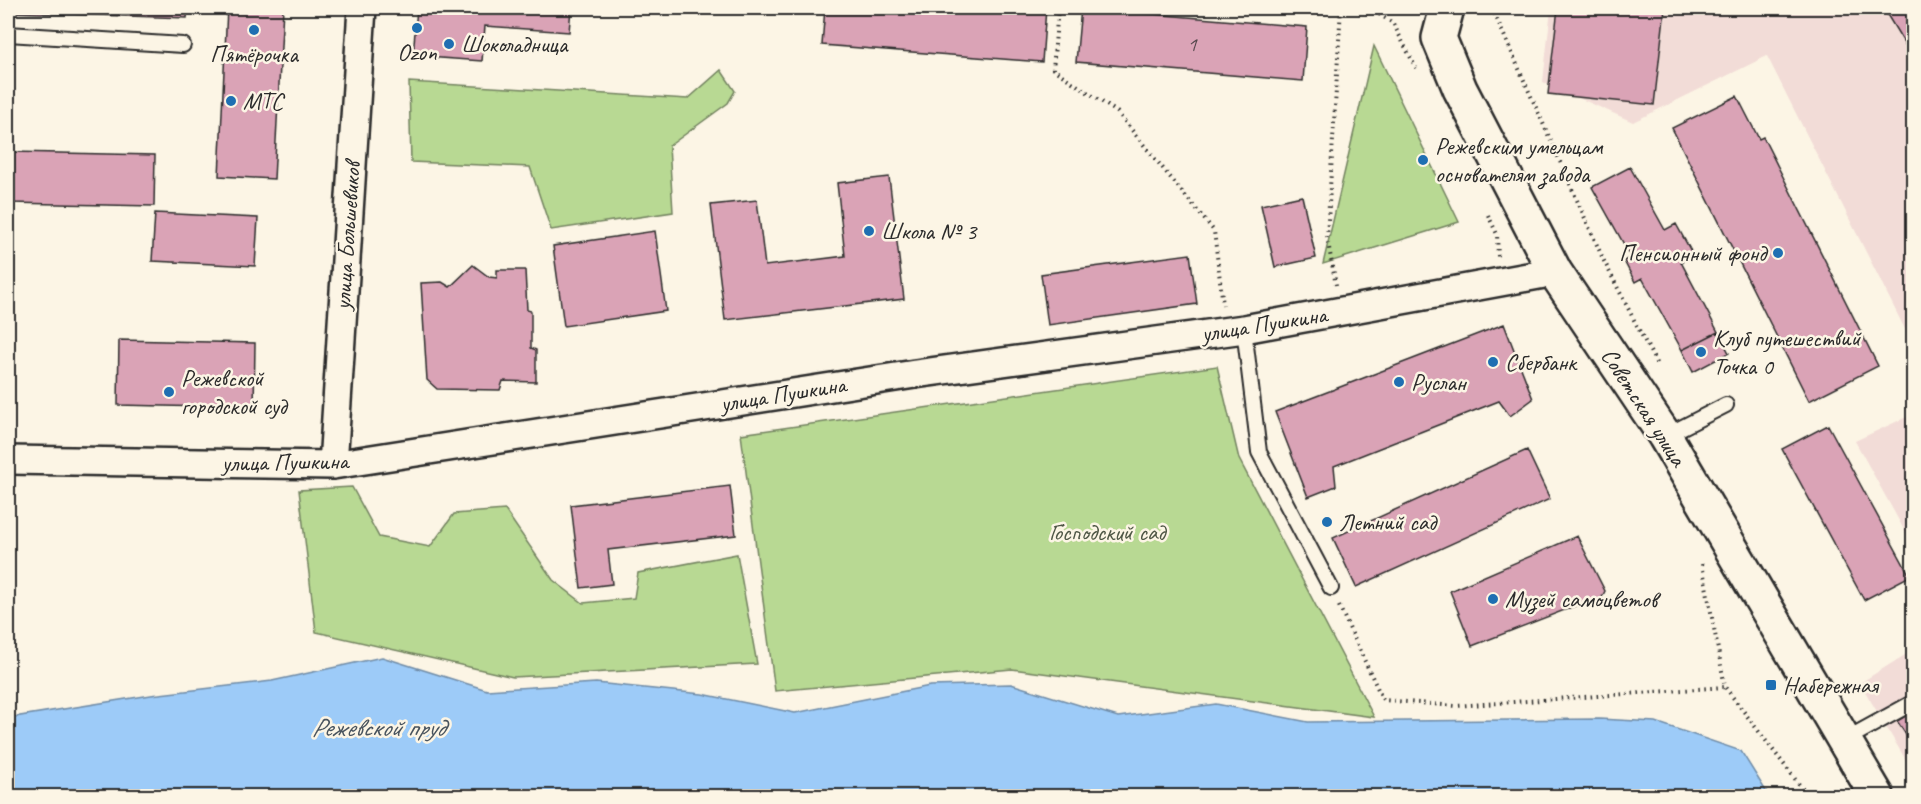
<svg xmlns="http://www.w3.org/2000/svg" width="1921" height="804" viewBox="0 0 1921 804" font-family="Caveat,sans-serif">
<rect width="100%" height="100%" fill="#fcf5e5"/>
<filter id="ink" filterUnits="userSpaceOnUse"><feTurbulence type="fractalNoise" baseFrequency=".0167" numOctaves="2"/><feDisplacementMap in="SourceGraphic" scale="12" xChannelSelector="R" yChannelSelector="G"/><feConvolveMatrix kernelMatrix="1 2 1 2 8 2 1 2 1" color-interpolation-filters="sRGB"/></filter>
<g filter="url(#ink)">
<path fill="#f2dcd7" d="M 1551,8 L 1913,8 L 1913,345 L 1767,56 L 1633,122 L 1543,82 Z
M 1913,414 L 1913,546 L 1855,441 Z
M 1913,650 L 1913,772 L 1860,683 Z"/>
<path fill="#b8d993" stroke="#72825f" stroke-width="1.5" d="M 1374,46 L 1459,222 L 1323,264 Z
M 721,70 L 735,91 L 728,103 L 669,146 L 673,212 L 551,230 L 530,167 L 411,162 L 409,82 L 688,99 Z
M 1217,366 L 1239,459 L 1374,717 L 1012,669 L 775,691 L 741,434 Z
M 352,487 L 379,537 L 430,547 L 454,514 L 505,510 L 553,580 L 583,603 L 634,598 L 638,573 L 737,554 L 757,664 L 513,677 L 316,632 L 299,490 Z"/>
<path fill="#9dcbf8" stroke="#6f8ba6" stroke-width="1.5" d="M 382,657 L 487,690 L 596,683 L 702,694 L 795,713 L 930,686 L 1011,684 L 1118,717 L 1216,704 L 1308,722 L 1599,719 L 1656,722 L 1741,751 L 1769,796 L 8,796 L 8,718 L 151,695 L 272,681 Z"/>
<path fill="#daa3b6" stroke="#2b2b2b" stroke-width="1.5" d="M 8,8 L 188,8 L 187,18 L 8,12 Z
M 227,8 L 283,8 L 274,179 L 219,176 Z
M 417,8 L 571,8 L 569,32 L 485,26 L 482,61 L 413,56 Z
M 825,8 L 1046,8 L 1042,62 L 822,45 Z
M 1081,8 L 1307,27 L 1303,81 L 1076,62 Z
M 1558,8 L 1665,8 L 1654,105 L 1548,94 Z
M 1883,8 L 1914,8 L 1914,59 Z
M 1737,96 L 1759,139 L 1763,137 L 1878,366 L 1809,401 L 1672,128 Z
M 11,152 L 155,155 L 154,206 L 10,203 Z
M 1630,167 L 1665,230 L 1676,224 L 1693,255 L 1681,262 L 1718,332 L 1682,350 L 1642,278 L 1635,282 L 1624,261 L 1631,257 L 1592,187 Z
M 889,177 L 904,299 L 725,320 L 711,205 L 757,200 L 765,266 L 845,256 L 837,183 Z
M 1302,196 L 1316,258 L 1275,267 L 1261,205 Z
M 155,213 L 258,218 L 255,266 L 152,261 Z
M 655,231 L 666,311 L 564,326 L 553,246 Z
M 1190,254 L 1197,304 L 1048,325 L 1041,274 Z
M 473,265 L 489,277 L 497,278 L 497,270 L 525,270 L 527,310 L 531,311 L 531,348 L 536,350 L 536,382 L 503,381 L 500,390 L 437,389 L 427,380 L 421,283 L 442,282 L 450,287 Z
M 1504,324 L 1533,399 L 1510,416 L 1499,401 L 1334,466 L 1336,486 L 1308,497 L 1275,412 Z
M 1718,332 L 1729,353 L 1693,372 L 1682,350 Z
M 119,340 L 255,343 L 254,408 L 118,405 Z
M 1828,425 L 1910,576 L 1864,600 L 1782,449 Z
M 1527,450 L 1550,499 L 1356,587 L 1333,538 Z
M 730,486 L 736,535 L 608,550 L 612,584 L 581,588 L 571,505 Z
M 1577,536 L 1605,591 L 1597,607 L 1580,604 L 1472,646 L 1450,591 Z
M 1914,711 L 1914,747 L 1897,721 Z"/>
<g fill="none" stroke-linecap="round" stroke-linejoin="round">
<g stroke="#2b2b2b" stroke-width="18">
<path id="lane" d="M 8,34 L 183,45
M 1244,329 L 1259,452 L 1331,588
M 1665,436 L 1726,405
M 1843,741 L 1914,702"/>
</g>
<g stroke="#2b2b2b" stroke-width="32">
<path id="street" d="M 8,460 L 333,465 L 915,374 L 1244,329 L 1555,272
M 333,465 L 362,8"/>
</g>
<g stroke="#2b2b2b" stroke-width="38">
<path id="secondary" d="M 1447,8 L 1439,38 L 1460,89 L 1555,272 L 1665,436 L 1877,796"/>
</g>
<path stroke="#2b2b2b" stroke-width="4" stroke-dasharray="1.5 4.5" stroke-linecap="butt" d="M 1058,8 L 1053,69 L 1117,112 L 1214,231 L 1223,305
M 1369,8 L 1393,23 L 1416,68
M 1492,8 L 1604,261 L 1657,365
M 1488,215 L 1497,234 L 1498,257
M 1336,285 L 1327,237 L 1341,8
M 1702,564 L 1725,687 L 1808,796
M 1339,606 L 1383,700 L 1456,706 L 1725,687"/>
<use href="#lane" stroke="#fcf5e5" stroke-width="14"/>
<use href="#street" stroke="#fcf5e5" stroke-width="27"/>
<use href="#secondary" stroke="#fcf5e5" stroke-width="33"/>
</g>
</g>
<g fill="#1f6fb2" stroke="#fcf5e5" stroke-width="2">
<circle cx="417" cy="28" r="6"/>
<circle cx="254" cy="30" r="6"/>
<circle cx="449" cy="44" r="6"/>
<circle cx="231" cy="101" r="6"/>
<circle cx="1423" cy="160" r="6"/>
<circle cx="869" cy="231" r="6"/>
<circle cx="1778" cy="253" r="6"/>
<circle cx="1701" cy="352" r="6"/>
<circle cx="1493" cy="362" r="6"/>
<circle cx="1399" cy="382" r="6"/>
<circle cx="169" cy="392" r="6"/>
<circle cx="1327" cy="522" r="6"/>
<circle cx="1493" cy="599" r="6"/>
<rect x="1765" y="679" width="12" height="12" rx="3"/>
</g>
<g text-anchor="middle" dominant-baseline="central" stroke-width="5" stroke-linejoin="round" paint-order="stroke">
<g font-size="21" fill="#57494e">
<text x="1192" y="44">1</text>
</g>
<g font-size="24" fill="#2b2b2b" stroke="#fcf5e5" text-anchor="start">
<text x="461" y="44">Шоколадница</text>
<text x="417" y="52" text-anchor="middle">Ozon</text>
<text x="254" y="54" text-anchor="middle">Пятёрочка</text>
<text x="243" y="101">МТС</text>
<text x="1435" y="146">Режевским умельцам<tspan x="1435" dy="28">основателям завода</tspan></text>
<text x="881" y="231">Школа № 3</text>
<text x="1766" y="253" text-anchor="end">Пенсионный фонд</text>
<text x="1713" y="338">Клуб путешествий<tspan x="1713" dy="28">Точка 0</tspan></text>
<text x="1505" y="362">Сбербанк</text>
<text x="181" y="378">Режевской<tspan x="181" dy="28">городской суд</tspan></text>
<text x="1411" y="382">Руслан</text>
<text x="1339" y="522">Летний сад</text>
<text x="1505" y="599">Музей самоцветов</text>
<text x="1783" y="685">Набережная</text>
</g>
<g font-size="24" fill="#2b2b2b" stroke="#fcf5e5">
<text transform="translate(347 236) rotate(-86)">улица Большевиков</text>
<text transform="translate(1264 324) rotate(-9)">улица Пушкина</text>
<text transform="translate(783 394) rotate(-9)">улица Пушкина</text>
<text transform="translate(1644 407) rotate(57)">Советская улица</text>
<text transform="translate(285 462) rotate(-1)">улица Пушкина</text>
</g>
<g font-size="24" fill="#4e5645" stroke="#fcf5e5">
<text x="1107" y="532">Господский сад</text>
</g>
<g font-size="26" font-style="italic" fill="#48535e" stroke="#fcf5e5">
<text x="378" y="727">Режевской пруд</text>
</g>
</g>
<rect width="1921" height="804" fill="none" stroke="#fcf5e5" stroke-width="30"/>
<rect x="15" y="15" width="1891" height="774" fill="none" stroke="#2b2b2b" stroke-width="2" filter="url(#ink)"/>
</svg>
